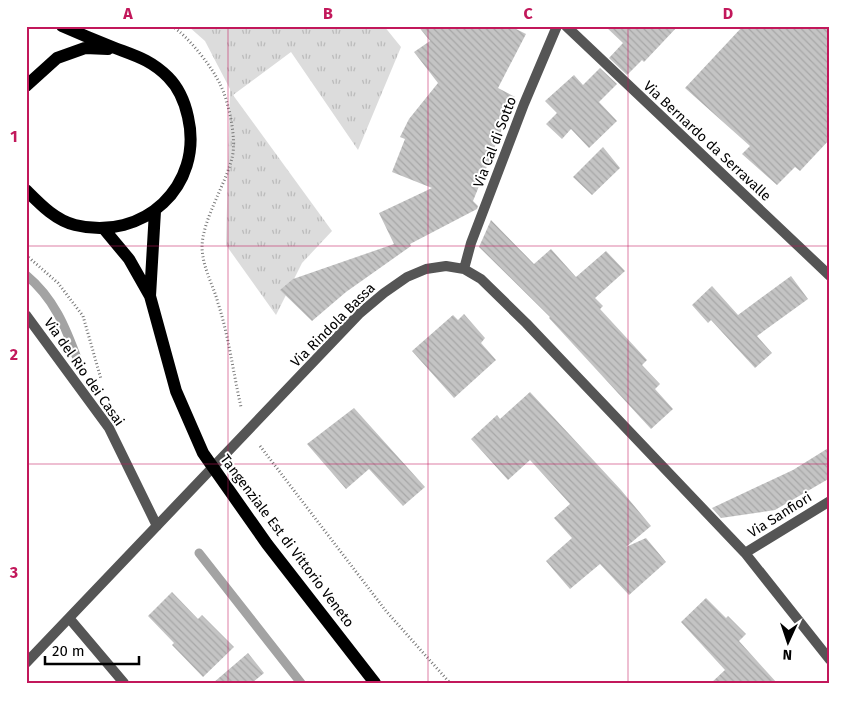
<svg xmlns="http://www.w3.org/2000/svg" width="856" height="709" viewBox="0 0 856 709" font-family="'Fira Sans',sans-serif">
<defs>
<pattern id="grass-tufts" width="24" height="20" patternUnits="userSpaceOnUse" patternTransform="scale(1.25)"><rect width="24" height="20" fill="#dcdcdc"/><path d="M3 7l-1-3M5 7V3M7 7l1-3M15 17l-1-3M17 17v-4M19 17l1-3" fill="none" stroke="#bbb"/></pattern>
<pattern id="building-back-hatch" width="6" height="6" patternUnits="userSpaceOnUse" patternTransform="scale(1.25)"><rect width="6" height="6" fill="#c4c4c4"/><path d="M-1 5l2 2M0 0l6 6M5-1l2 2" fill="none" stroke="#a7a7a7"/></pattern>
</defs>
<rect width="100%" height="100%" fill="#fff"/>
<path fill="url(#grass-tufts)" d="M 188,26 L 384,26 L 401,47 L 358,150 L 291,52 L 233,95 L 332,231 L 302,263 L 276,315 L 226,245 L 230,89 L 205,41 Z"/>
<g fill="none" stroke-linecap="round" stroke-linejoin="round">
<path stroke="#a3a3a3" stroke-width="9" d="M 26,275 C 54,298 66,328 78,361
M 199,553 L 301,683"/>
</g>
<path fill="url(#building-back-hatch)" d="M 418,26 L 510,26 L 526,34 L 498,88 L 515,97 L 473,201 L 478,206 L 477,209 L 410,244 L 411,246 L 346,292 L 312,321 L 280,290 L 293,279 L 394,244 L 379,213 L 432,188 L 392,172 L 405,139 L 400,137 L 409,119 L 438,83 L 414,52 L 430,41 Z
M 605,26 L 678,26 L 644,62 L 642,60 L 627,75 L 609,58 L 623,43 Z
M 743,26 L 830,26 L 830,139 L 800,171 L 795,167 L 777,185 L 742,154 L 750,146 L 685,88 Z
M 600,68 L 617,84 L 599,102 L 617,121 L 589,148 L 571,129 L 562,139 L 546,124 L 557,113 L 545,101 L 574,75 L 583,85 Z
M 603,147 L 620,168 L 592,195 L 573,177 Z
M 491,220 L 534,264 L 551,249 L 576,277 L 606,251 L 625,271 L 595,298 L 603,306 L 600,309 L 647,360 L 642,365 L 660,384 L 655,389 L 673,409 L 651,429 L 549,318 L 550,317 L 479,247 Z
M 791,276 L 808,299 L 757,336 L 772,353 L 755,368 L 711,320 L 708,323 L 692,305 L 712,286 L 738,315 Z
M 464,314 L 485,338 L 481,343 L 496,360 L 454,398 L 412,351 L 453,315 L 458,320 Z
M 530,392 L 621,490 L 651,526 L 626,547 L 646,538 L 666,562 L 629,595 L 600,564 L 570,589 L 546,561 L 572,538 L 554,518 L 570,504 L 530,460 L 508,480 L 471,439 L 497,415 L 500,419 Z
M 354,408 L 425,487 L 403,506 L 369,469 L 346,489 L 307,444 Z
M 830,447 L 830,478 L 775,510 L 721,518 L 712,508 L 793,470 Z
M 172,592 L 198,619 L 202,615 L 234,647 L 203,677 L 172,645 L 174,643 L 148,616 Z
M 706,598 L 726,618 L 728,616 L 746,634 L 739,641 L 777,683 L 711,683 L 725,670 L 681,622 Z
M 248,653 L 264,673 L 252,683 L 213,683 Z"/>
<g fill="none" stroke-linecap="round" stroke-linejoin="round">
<path stroke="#777" stroke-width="3" stroke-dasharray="1 2.5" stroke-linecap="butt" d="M 172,26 C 188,36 212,67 220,84 C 229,102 237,140 232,158 C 225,186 202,220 202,248 C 203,269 213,284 218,303 C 229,337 233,372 241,407
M 26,255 L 58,283 L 83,316 L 101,379
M 260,446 L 386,611 L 450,683"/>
<path stroke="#555" stroke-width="10" d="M 566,26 L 830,276
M 464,269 L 471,243 L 524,104 L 557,26
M 26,315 L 109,428 L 157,526
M 745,553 L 830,501
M 69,618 L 124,683
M 26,663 L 359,314 L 384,293 L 407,277 L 426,269 L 446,266 L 464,269 L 481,279 L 526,323 L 745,553 L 830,660"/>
<path stroke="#000" stroke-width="12" d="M 26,86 L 57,58 L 85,48 L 108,49
M 26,190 C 40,204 55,220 75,225 C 143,242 204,186 188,117 C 185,103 178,87 168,77 C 151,60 136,56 115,48 C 97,41 80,34 62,26
M 104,229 L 129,259 L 150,296 L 176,391 L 203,453 L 267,544 L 375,683
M 150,296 L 155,211"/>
</g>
<path fill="none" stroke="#c2185b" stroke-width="1" stroke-opacity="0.55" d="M 228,26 L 228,683M 428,26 L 428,683M 628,26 L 628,683M 26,246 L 830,246M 26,464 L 830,464"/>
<g text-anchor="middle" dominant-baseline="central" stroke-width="4" stroke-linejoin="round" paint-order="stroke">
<g font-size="14" fill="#000" stroke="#fff">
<text transform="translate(707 141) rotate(43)">Via Bernardo da Serravalle</text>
<text transform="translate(495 142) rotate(-69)">Via Cal di Sotto</text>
<text transform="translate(333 325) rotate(-45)">Via Rindola Bassa</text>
<text transform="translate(84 372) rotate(55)">Via del Rio dei Casai</text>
<text transform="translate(780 515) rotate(-32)">Via Sanfiori</text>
<text transform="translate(287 541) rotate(53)">Tangenziale Est di Vittorio Veneto</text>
</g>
</g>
<rect width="856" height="709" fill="none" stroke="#ffffff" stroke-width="55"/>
<g transform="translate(788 642) rotate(183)" stroke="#ffffff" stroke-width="4" paint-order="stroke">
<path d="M0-4L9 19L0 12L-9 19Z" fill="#000000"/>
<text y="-8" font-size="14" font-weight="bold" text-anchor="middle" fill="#000000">N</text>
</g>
<path d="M45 656v8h94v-8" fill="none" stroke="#000000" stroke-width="2.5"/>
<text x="52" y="656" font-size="15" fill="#000000" stroke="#ffffff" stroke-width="4" paint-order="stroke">20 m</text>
<rect x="28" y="28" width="800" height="654" fill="none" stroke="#c2185b" stroke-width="2"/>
<g font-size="16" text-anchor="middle" font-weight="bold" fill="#c2185b">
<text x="128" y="19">A</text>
<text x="328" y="19">B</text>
<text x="528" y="19">C</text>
<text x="728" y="19">D</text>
<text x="14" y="142">1</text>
<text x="14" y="360">2</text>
<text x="14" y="578">3</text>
</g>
</svg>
